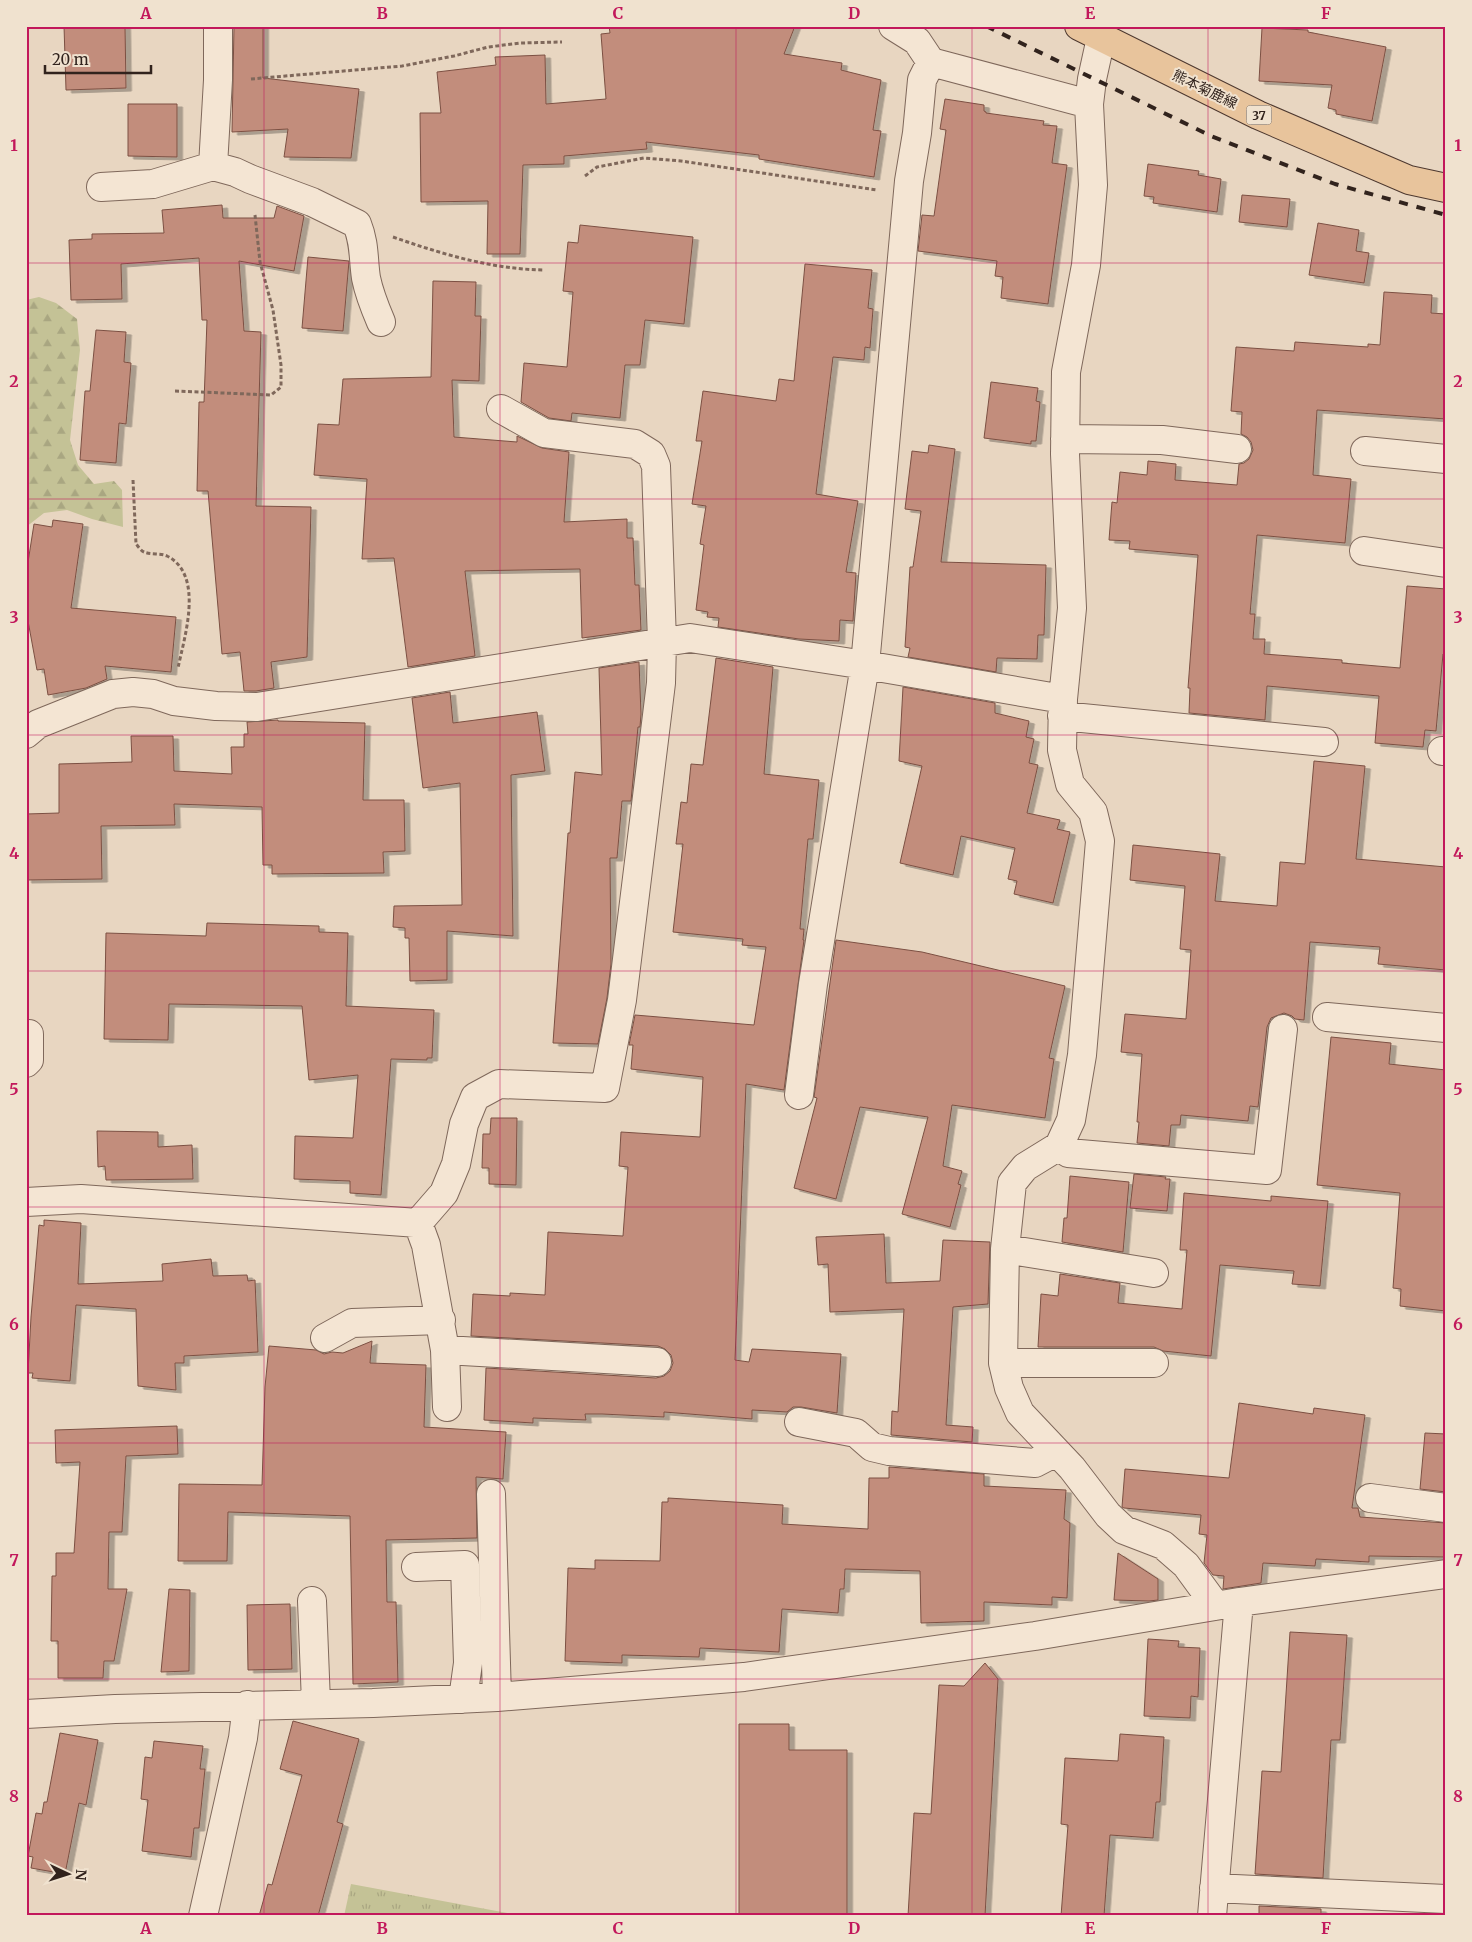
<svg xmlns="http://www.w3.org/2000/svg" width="1472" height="1942" viewBox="0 0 1472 1942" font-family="Merriweather,'Noto Sans JP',serif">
<defs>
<pattern id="grass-tufts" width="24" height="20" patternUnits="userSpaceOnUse" patternTransform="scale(1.25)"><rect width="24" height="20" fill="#c4c296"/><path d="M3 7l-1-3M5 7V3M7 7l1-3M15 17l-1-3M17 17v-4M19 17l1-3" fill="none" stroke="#a9a681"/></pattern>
<pattern id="forest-firs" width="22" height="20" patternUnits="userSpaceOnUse" patternTransform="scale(1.25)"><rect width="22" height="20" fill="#c4c296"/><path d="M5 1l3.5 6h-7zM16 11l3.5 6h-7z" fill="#a9a681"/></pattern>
<filter id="shadow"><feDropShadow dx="5.5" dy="3" stdDeviation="0" flood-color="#0004"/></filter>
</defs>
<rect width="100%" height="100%" fill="#e8d6c1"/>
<path fill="url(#grass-tufts)" d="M 351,1884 L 523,1916 L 344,1916 Z"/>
<path fill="url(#forest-firs)" d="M 39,297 L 56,303 L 77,319 L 80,350 L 70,440 L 78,465 L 94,484 L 114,481 L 122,490 L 123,527 L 92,519 L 67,510 L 44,513 L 26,527 L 26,300 Z"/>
<path fill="#c28d7b" stroke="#7c5043" filter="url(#shadow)" d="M 64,26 L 125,26 L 126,88 L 66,90 Z
M 234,26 L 263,26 L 263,78 L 359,89 L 351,158 L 284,157 L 288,129 L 232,132 Z
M 609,26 L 795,26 L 784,54 L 842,63 L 841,70 L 881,80 L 873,130 L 881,131 L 874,177 L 759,159 L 759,155 L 646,142 L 647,149 L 564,156 L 564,164 L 523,165 L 520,254 L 487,254 L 488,201 L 421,202 L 420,113 L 441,113 L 437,72 L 496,65 L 495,57 L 545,55 L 546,104 L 606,99 L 601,34 L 610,33 Z
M 1262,28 L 1308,30 L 1308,32 L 1386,47 L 1372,121 L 1336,114 L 1336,110 L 1328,108 L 1332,85 L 1259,81 Z
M 945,99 L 984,105 L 984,111 L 986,112 L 986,113 L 1044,121 L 1043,125 L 1057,126 L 1052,163 L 1067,165 L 1048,304 L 1001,298 L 1003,277 L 995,276 L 997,261 L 918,251 L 922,215 L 934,216 L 946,130 L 940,129 Z
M 128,104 L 177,104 L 177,157 L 128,156 Z
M 1148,164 L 1199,171 L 1198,175 L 1221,179 L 1217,212 L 1153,203 L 1154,197 L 1144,196 Z
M 1242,195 L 1290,199 L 1287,227 L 1239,222 Z
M 222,205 L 223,218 L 274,218 L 277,206 L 304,216 L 294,271 L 239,261 L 244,331 L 261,332 L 256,506 L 311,507 L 307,657 L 271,662 L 274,688 L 256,691 L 244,691 L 240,652 L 222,654 L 208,491 L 197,491 L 199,402 L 204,402 L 207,320 L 202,320 L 199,258 L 121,264 L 122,299 L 71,300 L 69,240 L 92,239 L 92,234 L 164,233 L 162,210 Z
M 1318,223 L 1359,230 L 1356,251 L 1369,253 L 1364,283 L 1309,275 Z
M 580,225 L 693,237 L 684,324 L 645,320 L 640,365 L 625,365 L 620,418 L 572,413 L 571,421 L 549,418 L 521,402 L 524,363 L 567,367 L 573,292 L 563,291 L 568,242 L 578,243 Z
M 308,257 L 349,261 L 343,331 L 302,328 Z
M 805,264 L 872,270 L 868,308 L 873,309 L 870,348 L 865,347 L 864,360 L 833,357 L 816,494 L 858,501 L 846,572 L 856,573 L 853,621 L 840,620 L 839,641 L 799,639 L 718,627 L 719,618 L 707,617 L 708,612 L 696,610 L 704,545 L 700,544 L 706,506 L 692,504 L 702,441 L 696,441 L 703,391 L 776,401 L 779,379 L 794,381 Z
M 433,281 L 476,282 L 475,316 L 481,316 L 479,381 L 452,380 L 454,437 L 517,442 L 517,436 L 542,448 L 569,452 L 564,522 L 627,519 L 627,538 L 633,538 L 635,585 L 639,585 L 641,630 L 582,638 L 580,569 L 465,571 L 475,656 L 408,667 L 394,558 L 362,559 L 367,479 L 314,475 L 318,424 L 339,425 L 343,379 L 431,377 Z
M 1384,292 L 1432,295 L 1431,313 L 1446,314 L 1446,419 L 1317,410 L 1313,475 L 1351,479 L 1345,543 L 1257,535 L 1250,614 L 1255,614 L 1253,639 L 1265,639 L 1264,654 L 1342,660 L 1342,663 L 1400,668 L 1407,586 L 1446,589 L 1446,654 L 1443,654 L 1436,731 L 1425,730 L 1423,747 L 1375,743 L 1379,696 L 1267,686 L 1265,720 L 1189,713 L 1190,688 L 1188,688 L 1198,555 L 1129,549 L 1130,541 L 1109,540 L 1112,502 L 1117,503 L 1120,472 L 1147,475 L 1148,461 L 1176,464 L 1175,480 L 1237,485 L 1239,464 L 1244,463 L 1249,459 L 1253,450 L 1251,442 L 1247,437 L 1241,434 L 1242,412 L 1231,411 L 1236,347 L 1294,351 L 1295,342 L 1368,347 L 1368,344 L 1380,345 Z
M 96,330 L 126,332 L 124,362 L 131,363 L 126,424 L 119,423 L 116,463 L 80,460 L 85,391 L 90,391 Z
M 991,382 L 1038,388 L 1036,401 L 1040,402 L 1036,441 L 1031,441 L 1031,444 L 984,438 Z
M 929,445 L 955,449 L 941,562 L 1046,565 L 1044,635 L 1038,635 L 1037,659 L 997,658 L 996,672 L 908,657 L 910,648 L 905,647 L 910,567 L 913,567 L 921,511 L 905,509 L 912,451 L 928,453 Z
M 53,520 L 83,524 L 71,608 L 176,617 L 171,672 L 105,666 L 107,679 L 86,688 L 48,695 L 44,669 L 37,670 L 26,610 L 26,575 L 34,524 L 52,527 Z
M 716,658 L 773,667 L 764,774 L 819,780 L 813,839 L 808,839 L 800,929 L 804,929 L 803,940 L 804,940 L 784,1090 L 746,1084 L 735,1360 L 749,1362 L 752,1349 L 841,1354 L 837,1413 L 801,1407 L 793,1407 L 787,1412 L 752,1410 L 752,1419 L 664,1412 L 664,1417 L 602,1414 L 585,1414 L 586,1420 L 533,1418 L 533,1423 L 484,1420 L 486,1368 L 656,1378 L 664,1376 L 670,1371 L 673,1363 L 671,1355 L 665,1349 L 658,1346 L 471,1336 L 473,1294 L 510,1296 L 510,1293 L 545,1295 L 548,1232 L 623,1236 L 628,1167 L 619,1166 L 621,1132 L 700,1137 L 703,1077 L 631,1069 L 633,1045 L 629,1045 L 635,1015 L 754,1025 L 766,947 L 742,945 L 743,939 L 673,932 L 683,844 L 676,844 L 681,802 L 687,803 L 691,764 L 703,765 Z
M 639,662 L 641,714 L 640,727 L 638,727 L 631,801 L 622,801 L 617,858 L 610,858 L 611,964 L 607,998 L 598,1044 L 553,1043 L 568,833 L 570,833 L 575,772 L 602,775 L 599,668 Z
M 903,687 L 995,703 L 995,713 L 1029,721 L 1026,737 L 1034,739 L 1029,763 L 1038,765 L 1027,813 L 1060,820 L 1057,829 L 1070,832 L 1053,903 L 1014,894 L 1017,881 L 1008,879 L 1015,848 L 961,836 L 953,875 L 900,863 L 922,766 L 899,761 Z
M 450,692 L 453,723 L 537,712 L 545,771 L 511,775 L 513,936 L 447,931 L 447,980 L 410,981 L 409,938 L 405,938 L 405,928 L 393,927 L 394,906 L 462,905 L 460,783 L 423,788 L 412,698 Z
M 278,720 L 278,721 L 365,723 L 363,800 L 404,800 L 405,851 L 383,852 L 384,873 L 272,874 L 272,865 L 263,865 L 262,807 L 174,804 L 175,825 L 101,826 L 102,879 L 26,880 L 26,814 L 59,813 L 59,764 L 132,762 L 131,736 L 173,736 L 174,771 L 232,774 L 231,747 L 244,747 L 244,734 L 248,734 L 247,722 Z
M 1314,761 L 1365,766 L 1356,859 L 1446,867 L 1446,970 L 1378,964 L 1380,947 L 1310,942 L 1304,1020 L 1295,1019 L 1292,1016 L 1284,1013 L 1271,1018 L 1267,1027 L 1258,1107 L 1250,1106 L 1248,1121 L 1181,1115 L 1180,1125 L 1171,1125 L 1169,1146 L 1137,1143 L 1139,1122 L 1137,1122 L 1142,1054 L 1121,1052 L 1125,1014 L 1186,1019 L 1191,950 L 1180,949 L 1185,886 L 1130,880 L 1133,845 L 1220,854 L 1215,901 L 1277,906 L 1280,862 L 1305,864 Z
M 207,923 L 319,926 L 319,932 L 348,933 L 346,1006 L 434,1010 L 432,1058 L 427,1058 L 427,1060 L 391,1059 L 381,1195 L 350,1193 L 350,1181 L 294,1179 L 295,1136 L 353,1138 L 358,1075 L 309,1080 L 302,1006 L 169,1004 L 168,1040 L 104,1039 L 106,933 L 206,936 Z
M 836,940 L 922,952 L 1065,986 L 1049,1058 L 1054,1059 L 1045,1118 L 952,1105 L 943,1166 L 962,1171 L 958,1184 L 961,1185 L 950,1227 L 902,1214 L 928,1117 L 860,1107 L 836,1199 L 794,1188 L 817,1098 L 814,1097 Z
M 1331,1037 L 1391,1043 L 1389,1064 L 1446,1070 L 1446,1311 L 1400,1306 L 1401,1289 L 1393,1288 L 1400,1193 L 1317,1185 Z
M 491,1118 L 517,1118 L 516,1185 L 489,1184 L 489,1168 L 482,1168 L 483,1134 L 490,1134 Z
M 97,1131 L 158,1132 L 158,1147 L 192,1145 L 193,1179 L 106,1180 L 105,1166 L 98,1167 Z
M 1134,1174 L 1166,1177 L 1165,1179 L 1170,1179 L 1167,1211 L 1130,1208 Z
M 1070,1176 L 1129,1182 L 1123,1252 L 1062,1242 L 1064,1218 L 1067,1218 Z
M 1184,1193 L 1271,1201 L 1271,1196 L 1328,1201 L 1320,1286 L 1292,1284 L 1294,1271 L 1220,1265 L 1211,1356 L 1163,1351 L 1154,1347 L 1038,1347 L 1041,1294 L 1058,1296 L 1060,1274 L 1120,1283 L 1118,1303 L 1182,1309 L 1187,1250 L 1180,1250 Z
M 44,1220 L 81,1223 L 78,1284 L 163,1281 L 162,1264 L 211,1259 L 213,1276 L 247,1275 L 248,1281 L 255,1280 L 258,1352 L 184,1356 L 184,1363 L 175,1363 L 176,1390 L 138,1386 L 136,1309 L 76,1305 L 70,1381 L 32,1378 L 33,1373 L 28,1373 L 31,1317 L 39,1225 L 44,1226 Z
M 884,1234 L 886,1283 L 940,1281 L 943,1240 L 990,1242 L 988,1304 L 953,1307 L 946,1425 L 973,1427 L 972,1442 L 891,1435 L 892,1411 L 898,1412 L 904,1309 L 830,1312 L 828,1264 L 818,1265 L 816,1237 Z
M 372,1341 L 370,1363 L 426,1365 L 424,1427 L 506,1432 L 503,1479 L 476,1477 L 477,1538 L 386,1540 L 387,1602 L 396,1602 L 398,1682 L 353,1684 L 350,1516 L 228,1512 L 227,1561 L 178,1561 L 179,1484 L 262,1485 L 265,1387 L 269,1346 L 316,1350 L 324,1354 L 332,1352 L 343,1353 Z
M 1239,1403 L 1313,1414 L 1314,1408 L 1365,1415 L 1352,1508 L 1358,1508 L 1360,1517 L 1446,1523 L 1446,1557 L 1369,1556 L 1369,1562 L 1316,1559 L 1315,1566 L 1263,1563 L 1261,1583 L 1223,1589 L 1224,1576 L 1213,1575 L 1204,1563 L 1207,1535 L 1199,1534 L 1201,1515 L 1124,1508 L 1122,1507 L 1125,1469 L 1229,1478 Z
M 177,1426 L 178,1454 L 126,1456 L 122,1532 L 109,1532 L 108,1589 L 127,1589 L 114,1661 L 104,1661 L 103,1678 L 58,1678 L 58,1641 L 51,1641 L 52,1576 L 56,1576 L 56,1553 L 74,1553 L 80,1462 L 56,1463 L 55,1430 Z
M 1425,1433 L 1446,1434 L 1446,1492 L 1420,1489 Z
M 889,1467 L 984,1474 L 984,1486 L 1066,1490 L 1064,1519 L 1070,1523 L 1067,1598 L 1052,1597 L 1052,1605 L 984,1602 L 984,1621 L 921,1623 L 920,1571 L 845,1569 L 844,1589 L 840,1589 L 838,1613 L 782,1609 L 779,1652 L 700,1648 L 699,1657 L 622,1655 L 622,1663 L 565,1661 L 568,1568 L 595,1569 L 595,1560 L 660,1561 L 662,1502 L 668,1502 L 668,1498 L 783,1505 L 782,1524 L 868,1529 L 869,1478 L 889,1478 Z
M 1118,1553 L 1158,1579 L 1158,1600 L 1149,1601 L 1114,1600 Z
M 169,1589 L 190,1590 L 189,1671 L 161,1672 Z
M 290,1604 L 292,1669 L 248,1670 L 247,1605 Z
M 1290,1632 L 1347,1635 L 1340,1740 L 1331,1740 L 1323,1878 L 1255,1874 L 1262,1771 L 1281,1772 Z
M 1148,1639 L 1179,1641 L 1178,1647 L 1200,1648 L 1198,1697 L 1191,1696 L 1190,1718 L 1144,1716 Z
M 985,1663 L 998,1679 L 985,1916 L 908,1916 L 914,1813 L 931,1814 L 939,1685 L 964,1686 Z
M 293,1721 L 359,1739 L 337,1822 L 343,1824 L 318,1916 L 259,1916 L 268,1884 L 272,1885 L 302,1775 L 280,1769 Z
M 739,1724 L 789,1724 L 789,1750 L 847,1750 L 847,1916 L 739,1916 Z
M 60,1733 L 98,1740 L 86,1805 L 79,1803 L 65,1874 L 31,1868 L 33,1857 L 28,1856 L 36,1813 L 42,1814 L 44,1802 L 47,1802 Z
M 1120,1734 L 1164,1737 L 1160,1802 L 1156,1802 L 1153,1838 L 1110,1835 L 1104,1916 L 1061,1916 L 1068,1825 L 1061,1824 L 1065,1758 L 1118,1761 Z
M 154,1741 L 203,1746 L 200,1769 L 205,1769 L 199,1828 L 194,1828 L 191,1857 L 142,1851 L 148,1800 L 141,1799 L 145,1757 L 152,1758 Z
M 1259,1906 L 1321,1909 L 1321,1916 L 1259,1916 Z"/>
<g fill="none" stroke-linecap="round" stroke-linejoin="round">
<g stroke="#7f685b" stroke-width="30">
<path id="minor" d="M 218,26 L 218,80 L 213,166 L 235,172 L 250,179 L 312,202 L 357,224 C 365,244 363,258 366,278 C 369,293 375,308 381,322
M 893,26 L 917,41 L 931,62 L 1089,104
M 1101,38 L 1092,79 L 1089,104 L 1093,185 L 1086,265 L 1066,372 L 1065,454 L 1072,608 L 1063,699 L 1062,750 L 1070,784 L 1093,812 L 1100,841 L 1082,1055 L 1071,1120 L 1059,1146 L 1025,1167 L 1012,1183 L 1005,1249 L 1003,1363 L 1009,1388 L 1020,1413 L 1072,1468 L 1108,1515 L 1124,1530 L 1163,1545 L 1186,1565 L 1216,1606
M 101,187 L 153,184 L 213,166
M 1065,439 L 1162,440 L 1237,449
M 1365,451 L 1446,459
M 1364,551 L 1446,563
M 1062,716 L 1324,742
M 26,734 L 38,724 L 113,694 L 133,692 L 153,694 L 174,701 L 216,706 L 257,707 L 690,638 L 865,665 L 1063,699
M 1442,751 L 1446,751
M 1327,1017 L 1446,1028
M 26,1063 L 29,1060 L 29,1034
M 799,1095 L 813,984 L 865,665 L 909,181 L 917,133 L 922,80 L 931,62
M 1059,1146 L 1068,1153 L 1267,1170 L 1283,1029
M 26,1202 L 81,1199 L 418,1223 L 444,1193 L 456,1164 L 464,1124 L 475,1097 L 499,1084 L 605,1088 L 622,1000 L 661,683 L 662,642 L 656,466 L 651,454 L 635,444 L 544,433 L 501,409
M 418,1223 L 426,1245 L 445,1350
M 1005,1249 L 1154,1273
M 325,1338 L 352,1323 L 441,1320
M 1003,1363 L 1154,1363
M 447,1407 L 445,1350 L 657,1362
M 799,1422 L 856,1433 L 872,1447 L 889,1451 L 1035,1463 L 1056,1452
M 491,1494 L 497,1697
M 1370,1498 L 1446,1508
M 416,1567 L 465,1565 L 468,1663 L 463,1699
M 312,1601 L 316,1703
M 26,1714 L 115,1709 L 373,1703 L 497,1697 L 744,1677 L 1035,1636 L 1239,1602 L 1446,1574
M 1214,1888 L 1446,1899
M 203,1916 L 243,1738 L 247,1705
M 1212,1916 L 1239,1602"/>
</g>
<g stroke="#4d382f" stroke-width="30">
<path id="major" d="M 1079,26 L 1258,115 L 1409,180 L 1446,188"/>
</g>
<path stroke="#7f685b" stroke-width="3" stroke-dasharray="4 2.5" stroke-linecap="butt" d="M 251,79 L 402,66 L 454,56 L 488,47 L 521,43 L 562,42
M 585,176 L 597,167 L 644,158 L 681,161 L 877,190
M 393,237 C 442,254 491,269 543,270
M 175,391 L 271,395 L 281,387 L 281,365 L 273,310 L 260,262 L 255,215
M 133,480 L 136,544 C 138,546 141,551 144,552 C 151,555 161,553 167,556 C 205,575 184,638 178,668"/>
<use href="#minor" stroke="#f4e5d3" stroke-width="28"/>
<use href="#major" stroke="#e8c49c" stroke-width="28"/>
<path stroke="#31231d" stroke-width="4" stroke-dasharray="9 9" stroke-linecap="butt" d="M 986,26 L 1211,136 L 1335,184 L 1446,215"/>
</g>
<path fill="none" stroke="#c2185b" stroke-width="1" stroke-opacity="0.55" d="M 264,26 L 264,1916M 500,26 L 500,1916M 736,26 L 736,1916M 972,26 L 972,1916M 1208,26 L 1208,1916M 26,263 L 1446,263M 26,499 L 1446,499M 26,735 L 1446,735M 26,971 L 1446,971M 26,1207 L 1446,1207M 26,1443 L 1446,1443M 26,1679 L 1446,1679"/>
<g text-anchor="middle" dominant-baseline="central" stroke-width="4" stroke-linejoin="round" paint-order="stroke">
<rect fill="#f0e2cf" stroke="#6a5c52" stroke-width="1" x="1246.5" y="105.5" width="25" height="19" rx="4"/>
<g font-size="12" font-weight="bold" fill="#31231d">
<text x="1259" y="115">37</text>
</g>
<g font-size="14" fill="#31231d" stroke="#f0e2cf">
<text transform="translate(1205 89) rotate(26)">熊本菊鹿線</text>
</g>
</g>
<rect width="1472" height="1942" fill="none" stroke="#f0e2cf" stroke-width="55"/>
<g transform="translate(68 1874) rotate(94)" stroke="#f0e2cf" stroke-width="4" paint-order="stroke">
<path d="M0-4L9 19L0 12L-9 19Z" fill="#31231d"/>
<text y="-8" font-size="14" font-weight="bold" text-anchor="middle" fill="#31231d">N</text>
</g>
<path d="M45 65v8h106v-8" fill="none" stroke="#31231d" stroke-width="2.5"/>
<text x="52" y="65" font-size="15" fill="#31231d" stroke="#f0e2cf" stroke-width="4" paint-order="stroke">20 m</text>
<rect x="28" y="28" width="1416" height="1886" fill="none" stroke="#c2185b" stroke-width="2"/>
<g font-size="16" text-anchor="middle" font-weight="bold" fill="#c2185b">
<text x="146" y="19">A</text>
<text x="382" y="19">B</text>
<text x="618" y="19">C</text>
<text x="854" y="19">D</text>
<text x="1090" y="19">E</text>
<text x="1326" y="19">F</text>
<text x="14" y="151">1</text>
<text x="1458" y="151">1</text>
<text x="14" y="387">2</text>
<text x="1458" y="387">2</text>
<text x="14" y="623">3</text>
<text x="1458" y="623">3</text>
<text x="14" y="859">4</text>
<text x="1458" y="859">4</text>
<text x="14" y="1095">5</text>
<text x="1458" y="1095">5</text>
<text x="14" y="1330">6</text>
<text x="1458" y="1330">6</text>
<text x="14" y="1566">7</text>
<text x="1458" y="1566">7</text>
<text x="14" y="1802">8</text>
<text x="1458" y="1802">8</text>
<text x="146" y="1934">A</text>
<text x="382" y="1934">B</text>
<text x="618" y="1934">C</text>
<text x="854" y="1934">D</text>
<text x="1090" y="1934">E</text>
<text x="1326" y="1934">F</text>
</g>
</svg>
